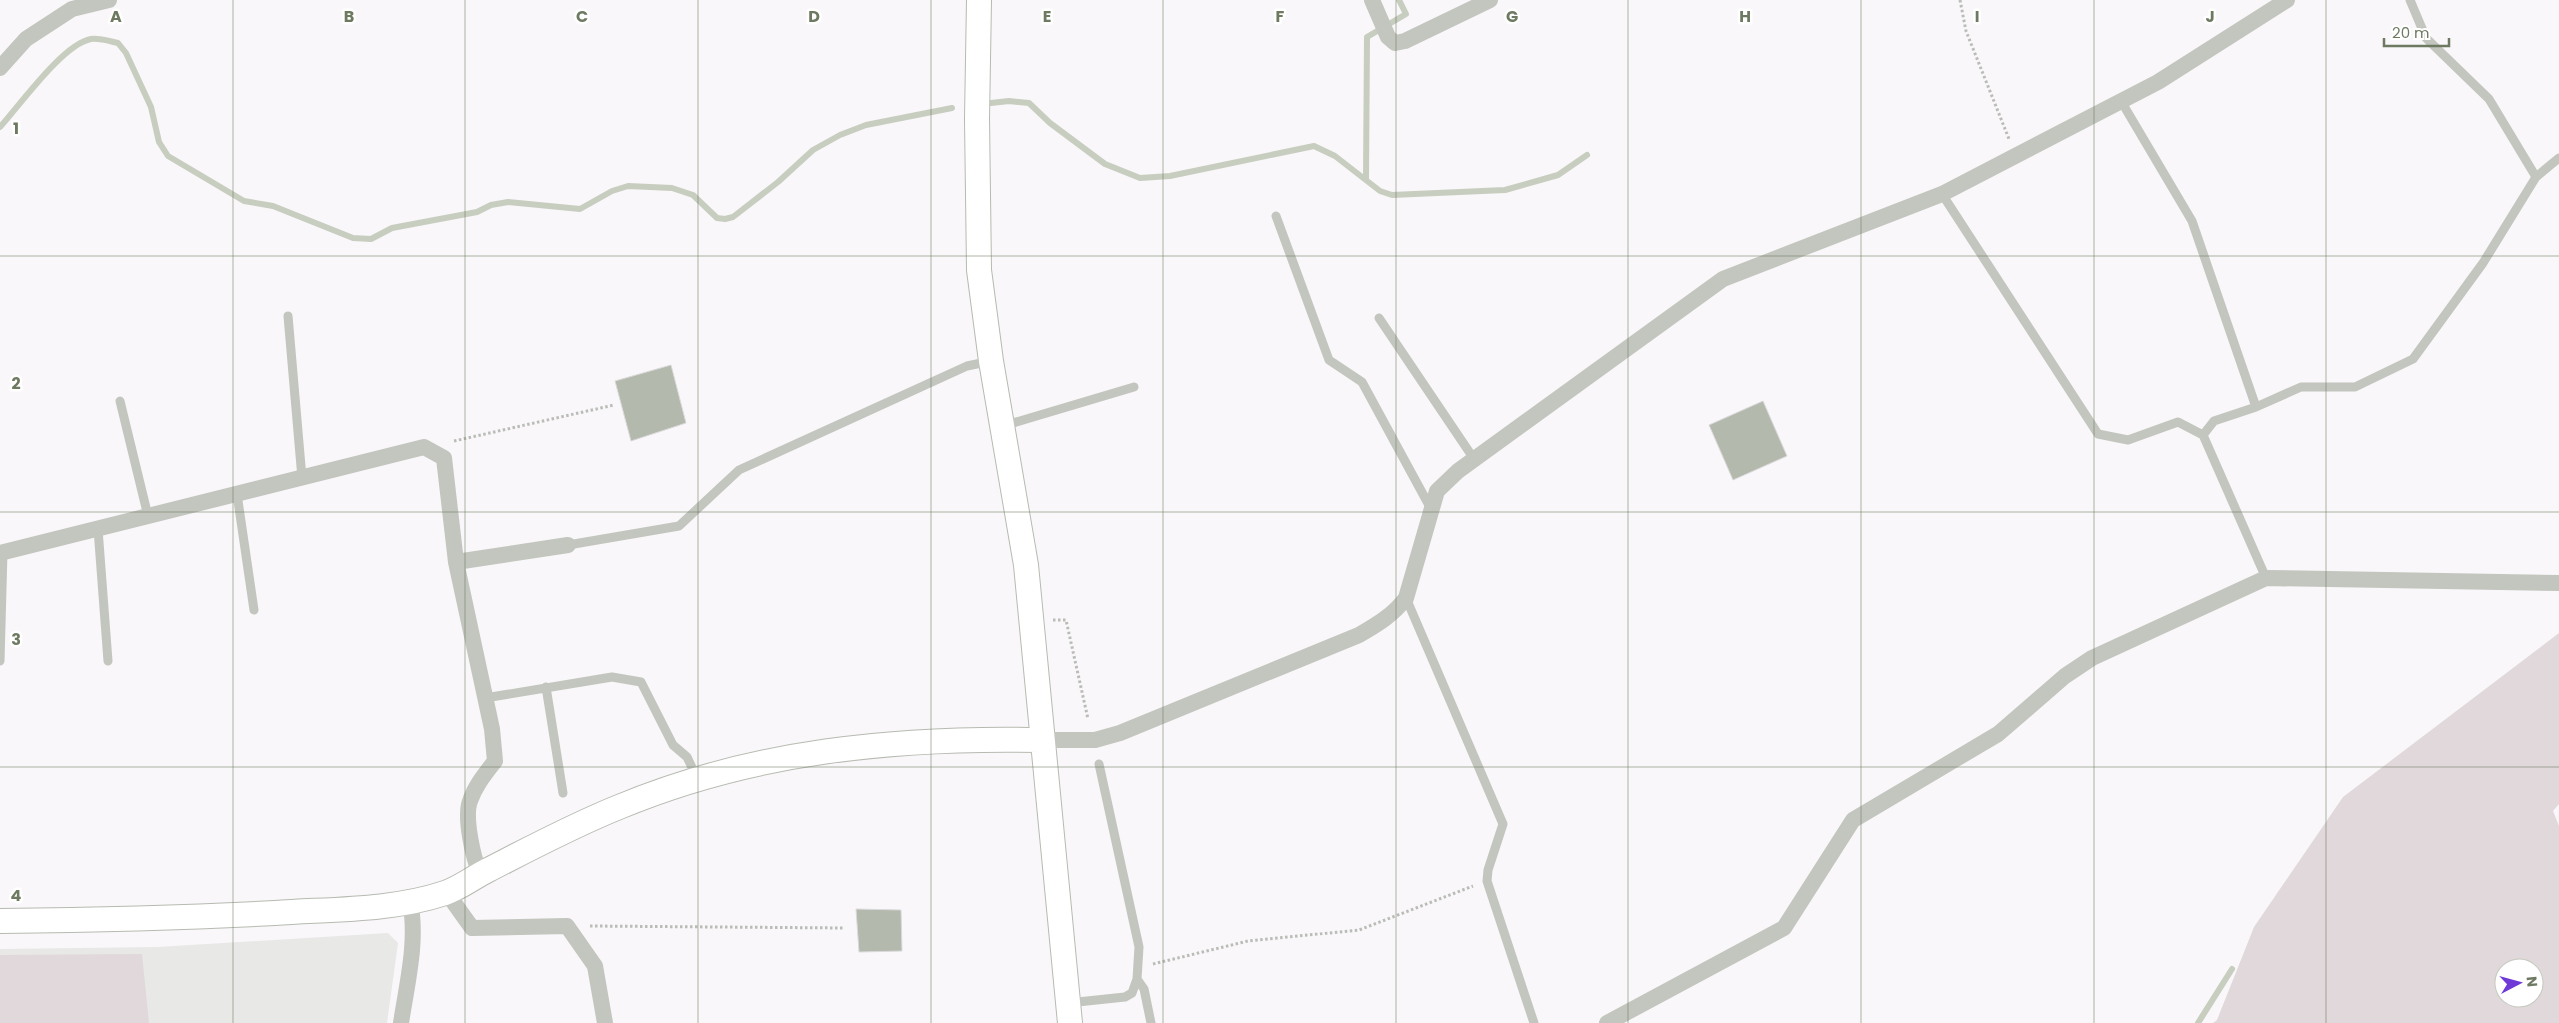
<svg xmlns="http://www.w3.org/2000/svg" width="2559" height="1023" viewBox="0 0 2559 1023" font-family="Poppins,sans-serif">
<rect width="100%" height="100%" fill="#f9f7f9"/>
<path fill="#e8e8e7" d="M 388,933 L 398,943 L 387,1023 L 0,1023 L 0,949 L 158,947 Z"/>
<path fill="#e0d8da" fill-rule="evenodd" d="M 2559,633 L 2559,804 L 2553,811 L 2559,826 L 2559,1023 L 2213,1023 L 2217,1020 L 2254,927 L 2343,797 ZM 2504,968 L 2534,968 L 2534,998 L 2504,998 Z
M 142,954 L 149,1023 L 0,1023 L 0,955 Z"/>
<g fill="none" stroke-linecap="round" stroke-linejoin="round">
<path stroke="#c7cdbf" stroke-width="6" d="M 991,103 L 1009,101 L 1029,103 L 1050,123 L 1105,164 L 1140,178 L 1170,176 L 1314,146 L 1335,156 L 1380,191 L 1392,195 L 1505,190 L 1558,175 L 1587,155
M 0,127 C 20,105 63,44 91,39 C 100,38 109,41 118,43 L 126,53 L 151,107 L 159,142 L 168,156 L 244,201 L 273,206 L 353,238 L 371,239 L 392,228 L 477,212 L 491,205 L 508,202 L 580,209 L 612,191 L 628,186 L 672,188 L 693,195 L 717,218 L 725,219 L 733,217 L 778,182 L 813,150 L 840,135 L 866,125 L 952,108
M 1366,179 L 1367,37 L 1406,14 L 1399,0
M 2198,1023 L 2232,969"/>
</g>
<path fill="#b3b9ac" stroke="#dbd9db" d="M 671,365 L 686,423 L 631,441 L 615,381 Z
M 1763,401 L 1787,456 L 1733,480 L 1709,425 Z
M 856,909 L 901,910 L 902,951 L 859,952 Z"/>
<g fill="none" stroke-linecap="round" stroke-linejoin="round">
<g stroke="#b6bbb1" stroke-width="26">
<path id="secondary" d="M 979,0 L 977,119 L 979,270 L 991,361 L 1026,565 L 1070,1023
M 0,921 C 92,920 183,918 275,913 C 331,909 391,911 445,893 C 460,888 474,877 488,870 C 531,848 574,825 619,807 C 753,751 897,737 1041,740"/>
</g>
<path stroke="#babdb7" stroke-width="3" stroke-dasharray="2.5 2.5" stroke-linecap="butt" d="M 1960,0 L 1966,31 L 2009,139
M 454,441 L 614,405
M 1053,620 L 1066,620 L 1088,719
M 590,926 L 845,928
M 1153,964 L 1248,941 L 1359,930 L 1473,886"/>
<path stroke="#c2c6be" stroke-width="9" d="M 2410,0 L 2426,38 L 2489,99 L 2536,177
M 2121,101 L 2192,221 L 2256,407
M 1942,194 L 2098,434 L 2128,440 L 2178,422 L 2203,435 L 2266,578
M 1276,216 L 1329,360 L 1362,382 L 1431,509
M 288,316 L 302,478
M 1379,318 L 1474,459
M 120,401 L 148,516
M 1003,426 L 1134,387
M 2203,435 L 2214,421 L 2256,407 L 2301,387 L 2355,387 L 2413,359 L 2483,263 L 2536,177 L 2559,158
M 237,494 L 254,610
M 98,529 L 108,661
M 568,545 L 679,526 L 739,470 L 967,366 L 991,361
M 1406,598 L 1503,824 L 1488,870 L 1487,881 L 1534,1023
M 0,661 L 3,552
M 546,687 L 563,793
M 485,698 L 612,677 L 641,682 L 673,745 L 687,757 L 697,778
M 1137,979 L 1144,989 L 1151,1023
M 1068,1003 L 1125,997 L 1132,993 L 1137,979 L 1139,947 L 1099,764"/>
<path stroke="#c2c6be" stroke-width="16" d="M 1372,0 L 1388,37 L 1395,43 L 1405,41 L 1490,0
M 0,68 L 26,39 L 72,9 L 109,0
M 0,553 L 424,447 L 444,458 L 456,562 L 492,729 L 495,761 C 485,774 475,786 470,801 C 464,817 473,858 480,873
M 456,562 L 568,545
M 1041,740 L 1095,740 L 1120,733 L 1359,635 C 1378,624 1393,615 1406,598 L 1437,491 L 1458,471 L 1723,279 L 1942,194 L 2158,82 L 2287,0
M 447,893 L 472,928 L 567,926 L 595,966 L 605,1023
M 401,1023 C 407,983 418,941 410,901
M 1607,1023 L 1784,928 L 1853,820 L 1998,734 L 2065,676 L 2092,658 L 2266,578 L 2559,583"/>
<use href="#secondary" stroke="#fff" stroke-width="24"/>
</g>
<path fill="none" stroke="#6d7a61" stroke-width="1" stroke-opacity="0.55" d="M 233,0 L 233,1023M 465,0 L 465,1023M 698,0 L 698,1023M 931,0 L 931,1023M 1163,0 L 1163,1023M 1396,0 L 1396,1023M 1628,0 L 1628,1023M 1861,0 L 1861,1023M 2094,0 L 2094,1023M 2326,0 L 2326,1023M 0,256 L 2559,256M 0,512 L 2559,512M 0,767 L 2559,767"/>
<g font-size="16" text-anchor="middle" font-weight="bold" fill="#6d7a61" stroke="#fff" stroke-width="5" stroke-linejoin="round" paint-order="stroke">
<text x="116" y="22">A</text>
<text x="349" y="22">B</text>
<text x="582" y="22">C</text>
<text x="814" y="22">D</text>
<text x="1047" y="22">E</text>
<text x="1280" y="22">F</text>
<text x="1512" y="22">G</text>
<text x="1745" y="22">H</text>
<text x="1977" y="22">I</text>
<text x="2210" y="22">J</text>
<text x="16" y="134">1</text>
<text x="16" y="389">2</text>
<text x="16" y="645">3</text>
<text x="16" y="901">4</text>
</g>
<g transform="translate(2519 983) rotate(84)"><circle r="24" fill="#ffffff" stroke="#c5cac0"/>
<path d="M0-4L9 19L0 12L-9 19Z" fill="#6f39d7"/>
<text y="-8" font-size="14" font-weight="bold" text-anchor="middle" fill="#6d7a61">N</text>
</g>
<path d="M2384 38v8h65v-8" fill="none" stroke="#6d7a61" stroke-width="2.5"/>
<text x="2392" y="38" font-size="15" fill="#6d7a61" stroke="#ffffff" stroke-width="4" paint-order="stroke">20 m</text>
</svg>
